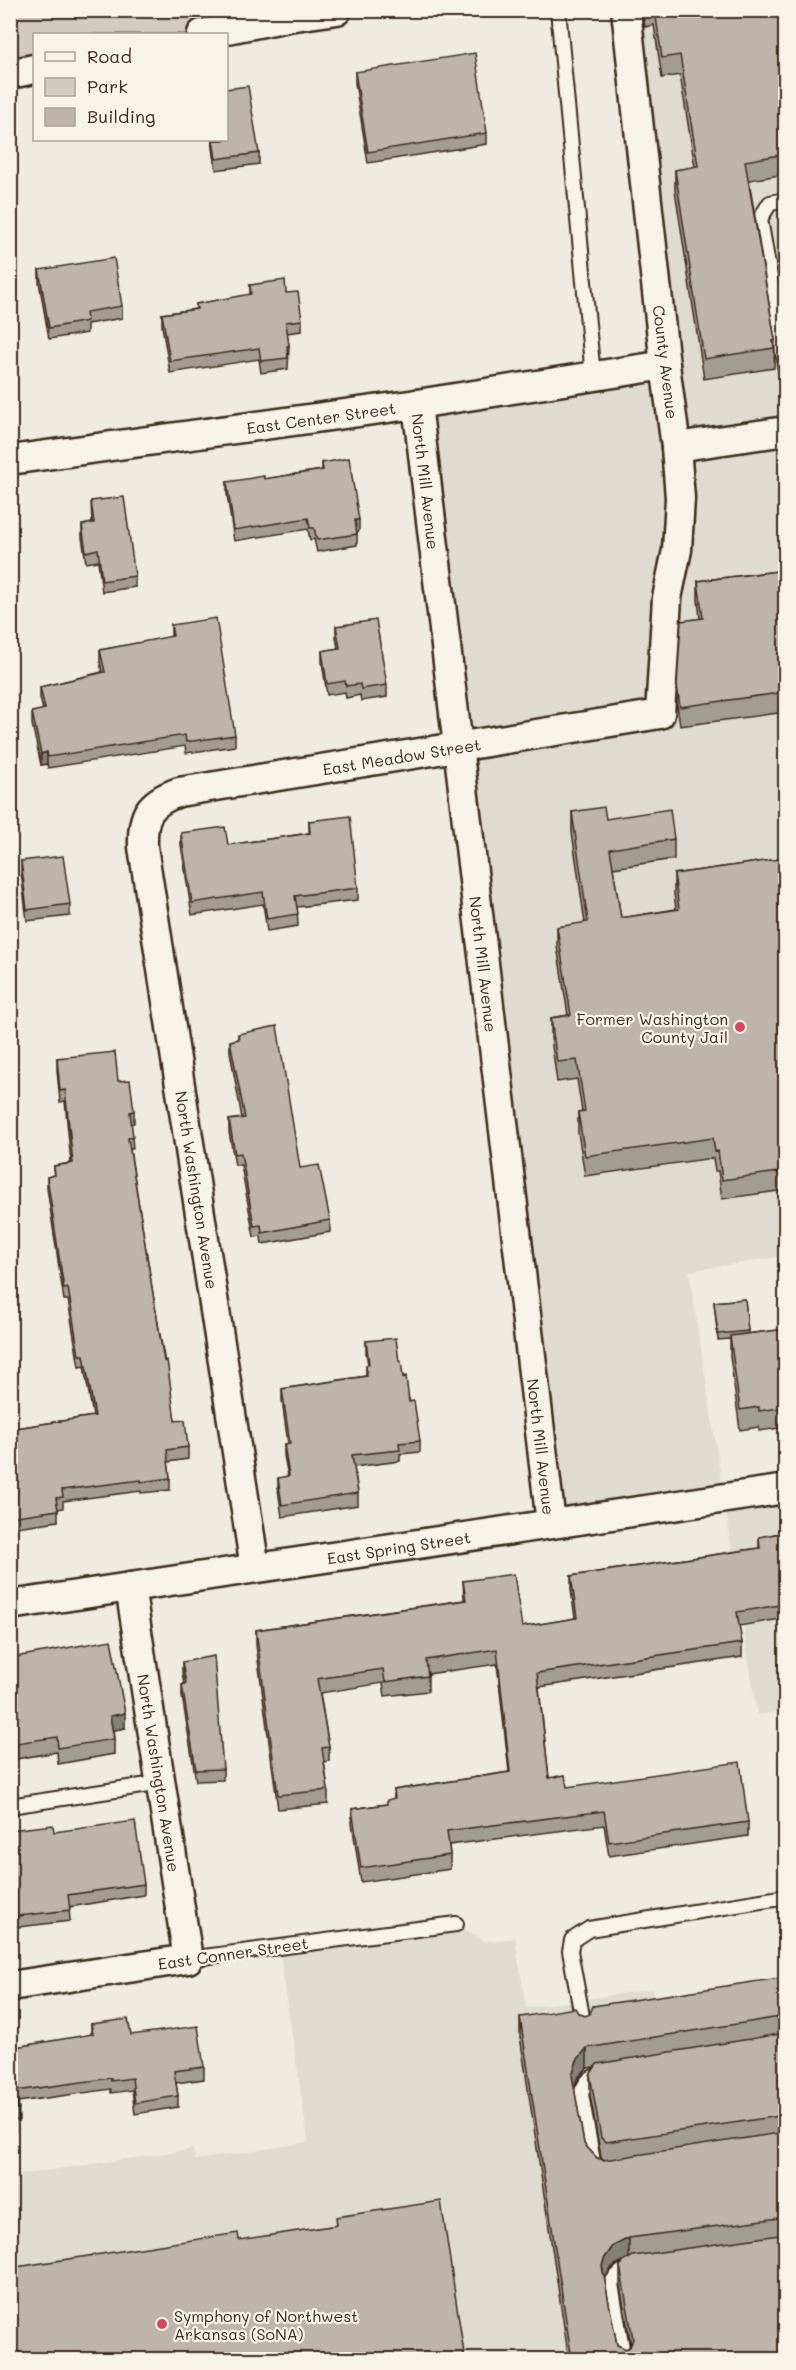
<svg xmlns="http://www.w3.org/2000/svg" width="796" height="2370" viewBox="0 0 796 2370" font-family="Mali,sans-serif">
<rect width="100%" height="100%" fill="#efebe0"/>
<filter id="ink" filterUnits="userSpaceOnUse"><feTurbulence type="fractalNoise" baseFrequency=".0167" numOctaves="2"/><feDisplacementMap in="SourceGraphic" scale="12" xChannelSelector="R" yChannelSelector="G"/><feConvolveMatrix kernelMatrix="1 2 1 2 8 2 1 2 1" color-interpolation-filters="sRGB"/></filter>
<g filter="url(#ink)">
<path fill="#e0dbd0" d="M 626,11 L 785,11 L 785,1256 L 689,1271 L 724,1498 L 785,1489 L 785,1711 L 757,1715 L 724,1498 L 551,1523 L 417,404 L 665,365 Z
M 456,1924 L 485,1941 L 515,1938 L 526,2008 L 653,1989 L 658,2018 L 785,2359 L 11,2360 L 11,2176 L 193,2149 L 195,2160 L 308,2142 L 279,1947 Z"/>
<path fill="#d1cbc0" stroke="#867a6f" stroke-width="1.5" d="M 11,11 L 287,11 L 202,34 L 34,34 L 34,69 L 11,74 Z"/>
<g fill="none" stroke-linecap="round" stroke-linejoin="round">
<g stroke="#3b2a1e" stroke-width="18">
<path id="service" d="M 558,10 L 593,376
M 786,200 L 770,203 L 760,219 L 786,369
M 10,1806 L 161,1783
M 188,1959 L 456,1924
M 584,2027 L 570,1951 L 572,1940 L 589,1929 L 786,1897
M 599,2168 L 593,2162 L 581,2094 C 586,2080 591,2076 606,2073
M 624,2360 L 611,2284 C 618,2273 625,2268 638,2266"/>
</g>
<g stroke="#3b2a1e" stroke-width="33">
<g id="minor">
<path d="M 202,34 L 288,17 L 337,10"/>
<path d="M 10,74 L 34,69"/>
<path id="s1" d="M 417,404 L 551,1523"/>
<path d="M 676,447 L 786,431"/>
<path id="s2" d="M 10,460 L 417,404 L 665,365"/>
<path id="s3" d="M 255,1568 L 143,847 C 142,815 148,803 179,792 L 660,714 L 667,598 L 677,550 L 680,498 L 676,447 L 665,365 L 626,10"/>
<path id="s4" d="M 10,1605 L 786,1489"/>
<path d="M 10,1986 L 188,1959 L 130,1587"/>
</g>
</g>
<use href="#service" stroke="#f7f3e8" stroke-width="14"/>
<use href="#minor" stroke="#f7f3e8" stroke-width="28"/>
</g>
<path fill="#a39c92" stroke="#3b2a1e" stroke-width="1.5" fill-rule="evenodd" d="M 642,10 L 786,10 L 786,174 L 749,180 L 775,340 L 774,368 L 704,379 L 675,190 L 675,170 L 695,167 L 680,75 L 662,78 L 654,25 L 645,27 Z
M 355,72 L 487,133 L 487,144 L 368,163 L 355,83 Z
M 212,140 L 226,140 L 259,153 L 259,164 L 216,170 Z
M 786,249 L 786,313 L 778,271 L 778,251 Z
M 39,270 L 122,306 L 122,318 L 87,324 L 87,333 L 49,339 L 39,282 Z
M 250,285 L 286,293 L 302,320 L 302,331 L 287,333 L 289,346 L 288,369 L 261,373 L 259,359 L 170,373 L 162,326 L 162,314 L 196,309 L 196,304 L 250,295 Z
M 322,463 L 359,520 L 359,531 L 357,532 L 357,545 L 317,552 L 314,539 L 310,540 L 308,529 L 234,541 L 227,494 L 227,482 L 264,479 L 322,470 Z
M 91,501 L 135,576 L 135,587 L 102,592 L 98,561 L 86,563 L 82,537 L 82,525 L 92,523 Z
M 786,570 L 786,712 L 680,726 L 677,704 L 677,685 L 700,618 L 698,600 L 698,581 Z
M 171,625 L 235,735 L 235,746 L 186,753 L 185,746 L 48,768 L 47,764 L 41,765 L 32,724 L 32,712 L 43,710 L 40,698 L 40,687 L 102,672 L 100,662 L 100,650 L 171,637 Z
M 336,626 L 387,685 L 387,697 L 361,701 L 360,695 L 346,698 L 345,692 L 327,695 L 322,662 L 322,651 L 338,648 L 336,638 Z
M 572,812 L 606,819 L 674,839 L 674,859 L 613,868 L 621,918 L 676,909 L 674,894 L 674,874 L 786,858 L 786,1160 L 783,1161 L 785,1171 L 785,1190 L 722,1199 L 718,1171 L 715,1171 L 713,1158 L 585,1176 L 578,1132 L 578,1112 L 582,1112 L 577,1079 L 557,1082 L 551,1038 L 551,1018 L 568,1015 L 557,946 L 557,927 L 585,923 L 572,832 Z
M 309,821 L 358,888 L 358,900 L 297,907 L 298,926 L 267,931 L 263,904 L 192,915 L 181,845 L 181,833 L 228,845 L 309,833 Z
M 21,861 L 70,904 L 70,916 L 27,921 L 21,872 Z
M 238,1034 L 300,1168 L 330,1220 L 330,1232 L 262,1244 L 261,1236 L 254,1237 L 241,1165 L 235,1165 L 229,1132 L 229,1120 L 242,1118 L 230,1052 L 230,1041 L 238,1039 Z
M 57,1058 L 118,1081 L 134,1111 L 134,1123 L 131,1123 L 133,1149 L 130,1149 L 153,1294 L 175,1421 L 188,1447 L 188,1459 L 168,1462 L 170,1478 L 170,1490 L 141,1493 L 141,1491 L 63,1501 L 63,1508 L 58,1509 L 58,1521 L 10,1528 L 10,1429 L 93,1416 L 84,1366 L 79,1367 L 68,1300 L 64,1300 L 47,1188 L 47,1177 L 54,1175 L 54,1166 L 71,1163 L 65,1101 L 60,1102 L 57,1070 Z
M 745,1299 L 748,1334 L 786,1329 L 786,1427 L 759,1431 L 759,1427 L 740,1430 L 730,1356 L 730,1339 L 718,1340 L 714,1302 Z
M 366,1341 L 399,1361 L 420,1441 L 420,1452 L 400,1454 L 400,1461 L 354,1467 L 358,1493 L 358,1505 L 282,1517 L 278,1489 L 278,1478 L 288,1476 L 284,1456 L 284,1444 L 288,1444 L 282,1400 L 282,1389 L 366,1376 L 366,1365 L 368,1364 L 366,1353 Z
M 786,1532 L 786,1618 L 739,1626 L 742,1643 L 742,1657 L 539,1687 L 549,1778 L 567,1787 L 748,1822 L 748,1836 L 609,1856 L 604,1825 L 449,1845 L 450,1855 L 450,1869 L 361,1882 L 352,1823 L 352,1809 L 387,1804 L 394,1799 L 394,1790 L 509,1772 L 497,1664 L 428,1674 L 428,1691 L 385,1696 L 383,1683 L 320,1693 L 329,1747 L 329,1761 L 324,1762 L 328,1790 L 328,1804 L 278,1809 L 256,1645 L 256,1630 L 464,1600 L 463,1581 L 522,1627 L 575,1618 L 571,1590 L 571,1576 L 759,1548 L 759,1537 Z
M 10,1658 L 125,1728 L 113,1730 L 114,1739 L 114,1754 L 58,1764 L 57,1752 L 10,1760 Z
M 182,1662 L 223,1769 L 223,1780 L 196,1781 L 182,1696 L 182,1685 L 184,1685 L 182,1672 Z
M 10,1830 L 54,1832 L 144,1884 L 144,1895 L 69,1907 L 70,1921 L 10,1928 Z
M 786,1977 L 786,2360 L 569,2360 L 520,2036 L 520,2017 L 578,2013 L 585,2016 ZM 595,2067 L 590,2075 L 590,2095 L 601,2157 L 604,2160 L 597,2158 L 584,2144 L 574,2088 L 577,2079 L 587,2068 ZM 629,2258 L 620,2266 L 620,2286 L 631,2345 L 626,2349 L 617,2345 L 604,2278 L 613,2266 Z
M 91,2024 L 131,2035 L 204,2067 L 204,2079 L 176,2083 L 178,2096 L 178,2107 L 135,2114 L 132,2090 L 111,2093 L 111,2089 L 18,2102 L 19,2120 L 15,2121 L 15,2132 L 10,2133 L 10,2048 L 91,2035 Z"/>
<path fill="#847f77" stroke="#3b2a1e" stroke-width="1.5" d="M 47,752 L 47,764 L 41,765 L 41,754 Z
M 125,1713 L 125,1728 L 110,1731 L 110,1716 Z
M 587,2048 L 587,2068 L 577,2079 L 572,2095 L 572,2075 L 577,2060 Z
M 629,2238 L 629,2258 L 613,2266 L 604,2279 L 602,2266 L 604,2259 L 613,2246 Z"/>
<path fill="#bdb5aa" stroke="#3b2a1e" stroke-width="1.5" d="M 655,10 L 786,10 L 786,154 L 745,161 L 775,340 L 773,341 L 774,348 L 704,359 L 675,170 L 698,166 L 680,55 L 662,58 Z
M 475,53 L 487,133 L 368,152 L 355,72 Z
M 248,86 L 259,153 L 216,159 L 213,140 L 226,140 L 226,89 Z
M 786,249 L 786,293 L 778,251 Z
M 114,258 L 122,306 L 86,312 L 87,321 L 49,328 L 39,270 Z
M 285,280 L 286,293 L 298,292 L 302,320 L 286,322 L 289,346 L 287,346 L 288,358 L 261,361 L 259,348 L 170,361 L 162,314 L 197,309 L 196,304 L 251,294 L 250,285 Z
M 349,458 L 359,520 L 355,520 L 357,534 L 317,540 L 314,528 L 310,528 L 308,518 L 234,530 L 227,482 L 264,476 L 264,479 L 323,470 L 322,463 Z
M 124,497 L 135,576 L 102,581 L 98,549 L 86,552 L 82,525 L 94,523 L 91,501 Z
M 786,570 L 786,692 L 680,707 L 677,685 L 681,621 L 703,618 L 698,581 Z
M 216,618 L 235,735 L 186,742 L 185,735 L 48,757 L 47,752 L 41,754 L 32,712 L 45,709 L 40,687 L 105,672 L 100,650 L 173,636 L 171,625 Z
M 376,620 L 387,685 L 361,689 L 360,684 L 346,686 L 345,681 L 327,684 L 322,651 L 340,648 L 336,626 Z
M 604,807 L 606,819 L 670,809 L 674,839 L 610,849 L 621,918 L 679,909 L 674,874 L 786,858 L 786,1141 L 780,1141 L 785,1171 L 722,1180 L 718,1151 L 715,1152 L 713,1138 L 585,1156 L 578,1112 L 585,1111 L 577,1060 L 557,1062 L 551,1018 L 571,1015 L 557,927 L 588,922 L 572,812 Z
M 350,816 L 358,888 L 295,896 L 298,914 L 267,919 L 263,892 L 192,903 L 181,833 L 225,827 L 228,845 L 310,833 L 309,821 Z
M 63,856 L 70,904 L 27,910 L 21,861 Z
M 277,1026 L 300,1168 L 319,1165 L 330,1220 L 262,1233 L 261,1225 L 254,1226 L 241,1153 L 235,1154 L 229,1120 L 245,1118 L 230,1041 L 239,1039 L 238,1034 Z
M 115,1052 L 118,1081 L 130,1080 L 134,1111 L 130,1112 L 133,1137 L 128,1138 L 153,1294 L 164,1361 L 167,1360 L 175,1421 L 185,1420 L 188,1447 L 167,1450 L 170,1478 L 141,1482 L 141,1480 L 62,1490 L 63,1497 L 56,1498 L 58,1510 L 10,1517 L 10,1429 L 95,1416 L 84,1355 L 79,1355 L 68,1288 L 64,1289 L 47,1177 L 55,1175 L 54,1166 L 73,1163 L 65,1090 L 60,1091 L 57,1058 Z
M 745,1299 L 748,1331 L 718,1334 L 714,1302 Z
M 786,1329 L 786,1407 L 759,1411 L 759,1407 L 740,1410 L 730,1336 Z
M 396,1338 L 399,1361 L 401,1361 L 403,1377 L 406,1376 L 409,1402 L 414,1401 L 420,1441 L 399,1443 L 400,1450 L 352,1455 L 358,1493 L 282,1505 L 278,1478 L 289,1476 L 284,1444 L 290,1444 L 282,1389 L 367,1376 L 366,1365 L 369,1364 L 366,1341 Z
M 786,1532 L 786,1604 L 737,1612 L 742,1643 L 537,1673 L 549,1778 L 565,1775 L 567,1787 L 740,1762 L 748,1822 L 609,1842 L 604,1811 L 447,1831 L 450,1855 L 361,1868 L 352,1809 L 387,1804 L 387,1800 L 395,1798 L 394,1790 L 510,1772 L 497,1649 L 426,1660 L 428,1676 L 385,1682 L 383,1669 L 317,1679 L 329,1747 L 322,1748 L 328,1790 L 278,1795 L 256,1630 L 466,1600 L 463,1581 L 514,1574 L 522,1627 L 577,1618 L 571,1576 L 760,1548 L 759,1537 Z
M 111,1640 L 125,1713 L 110,1716 L 114,1739 L 58,1748 L 57,1737 L 10,1744 L 10,1658 Z
M 214,1656 L 223,1769 L 196,1770 L 182,1685 L 186,1684 L 182,1662 Z
M 135,1821 L 144,1884 L 68,1895 L 70,1910 L 10,1917 L 10,1830 L 53,1825 L 54,1832 Z
M 786,1977 L 786,2016 L 587,2048 L 577,2060 L 572,2075 L 584,2144 L 597,2158 L 604,2160 L 786,2132 L 786,2217 L 629,2238 L 613,2246 L 604,2259 L 602,2266 L 617,2345 L 626,2349 L 630,2347 L 633,2339 L 620,2266 L 624,2261 L 633,2256 L 786,2234 L 786,2360 L 572,2360 L 520,2017 L 575,2008 L 578,2013 L 585,2016 L 590,2014 L 593,2006 Z
M 128,2019 L 131,2035 L 198,2026 L 204,2067 L 174,2071 L 178,2096 L 135,2103 L 132,2078 L 111,2081 L 111,2078 L 16,2091 L 19,2109 L 14,2109 L 15,2121 L 10,2122 L 10,2048 L 93,2034 L 91,2024 Z
M 786,2033 L 786,2115 L 606,2142 L 601,2138 L 590,2075 L 597,2064 Z
M 441,2201 L 465,2360 L 10,2360 L 10,2268 L 238,2233 L 239,2240 L 337,2225 L 336,2217 Z"/>
</g>
<g fill="#d1495b" stroke="#f7f3e8" stroke-width="2">
<circle cx="740" cy="1027" r="6"/>
<circle cx="162" cy="2324" r="6"/>
</g>
<g text-anchor="middle" dominant-baseline="central" stroke-width="4.5" stroke-linejoin="round" paint-order="stroke">
<g font-size="16" fill="#3b2a1e" stroke="#f7f3e8">
<text transform="translate(666 362) rotate(83)">County Avenue</text>
<text stroke="none"><textPath href="#s2" startOffset="314">East Center Street</textPath></text>
<text stroke="none"><textPath href="#s1" startOffset="78">North Mill Avenue</textPath></text>
<text stroke="none"><textPath href="#s3" startOffset="1028">East Meadow Street</textPath></text>
<text stroke="none"><textPath href="#s1" startOffset="564">North Mill Avenue</textPath></text>
<text transform="translate(197 1190) rotate(81)">North Washington Avenue</text>
<text stroke="none"><textPath href="#s1" startOffset="1050">North Mill Avenue</textPath></text>
<text stroke="none"><textPath href="#s4" startOffset="393">East Spring Street</textPath></text>
<text transform="translate(159 1773) rotate(81)">North Washington Avenue</text>
<text transform="translate(233 1953) rotate(-8)">East Conner Street</text>
</g>
<g font-size="16" fill="#3b2a1e" stroke="#f7f3e8" text-anchor="end">
<text x="728" y="1018">Former Washington<tspan x="728" dy="18">County Jail</tspan></text>
<text x="174" y="2315" text-anchor="start">Symphony of Northwest<tspan x="174" dy="18">Arkansas (SoNA)</tspan></text>
</g>
</g>
<rect width="796" height="2370" fill="none" stroke="#f7f3e8" stroke-width="36"/>
<rect x="18" y="18" width="760" height="2334" fill="none" stroke="#3b2a1e" stroke-width="2" filter="url(#ink)"/>
<rect x="33" y="33" width="195" height="108" fill="#f7f3e8" stroke="#aca397" stroke-width="1.5"/>
<rect x="45" y="52" width="30" height="9" fill="#f7f3e8" stroke="#aca397" stroke-width="1.5"/>
<text x="87" y="63" font-size="18" fill="#3b2a1e">Road</text>
<rect x="45" y="78" width="30" height="18" fill="#d1cbc0" stroke="#aca397" stroke-width="1.5"/>
<text x="87" y="93" font-size="18" fill="#3b2a1e">Park</text>
<rect x="45" y="108" width="30" height="18" fill="#bdb5aa" stroke="#aca397" stroke-width="1.5"/>
<text x="87" y="123" font-size="18" fill="#3b2a1e">Building</text>
</svg>
